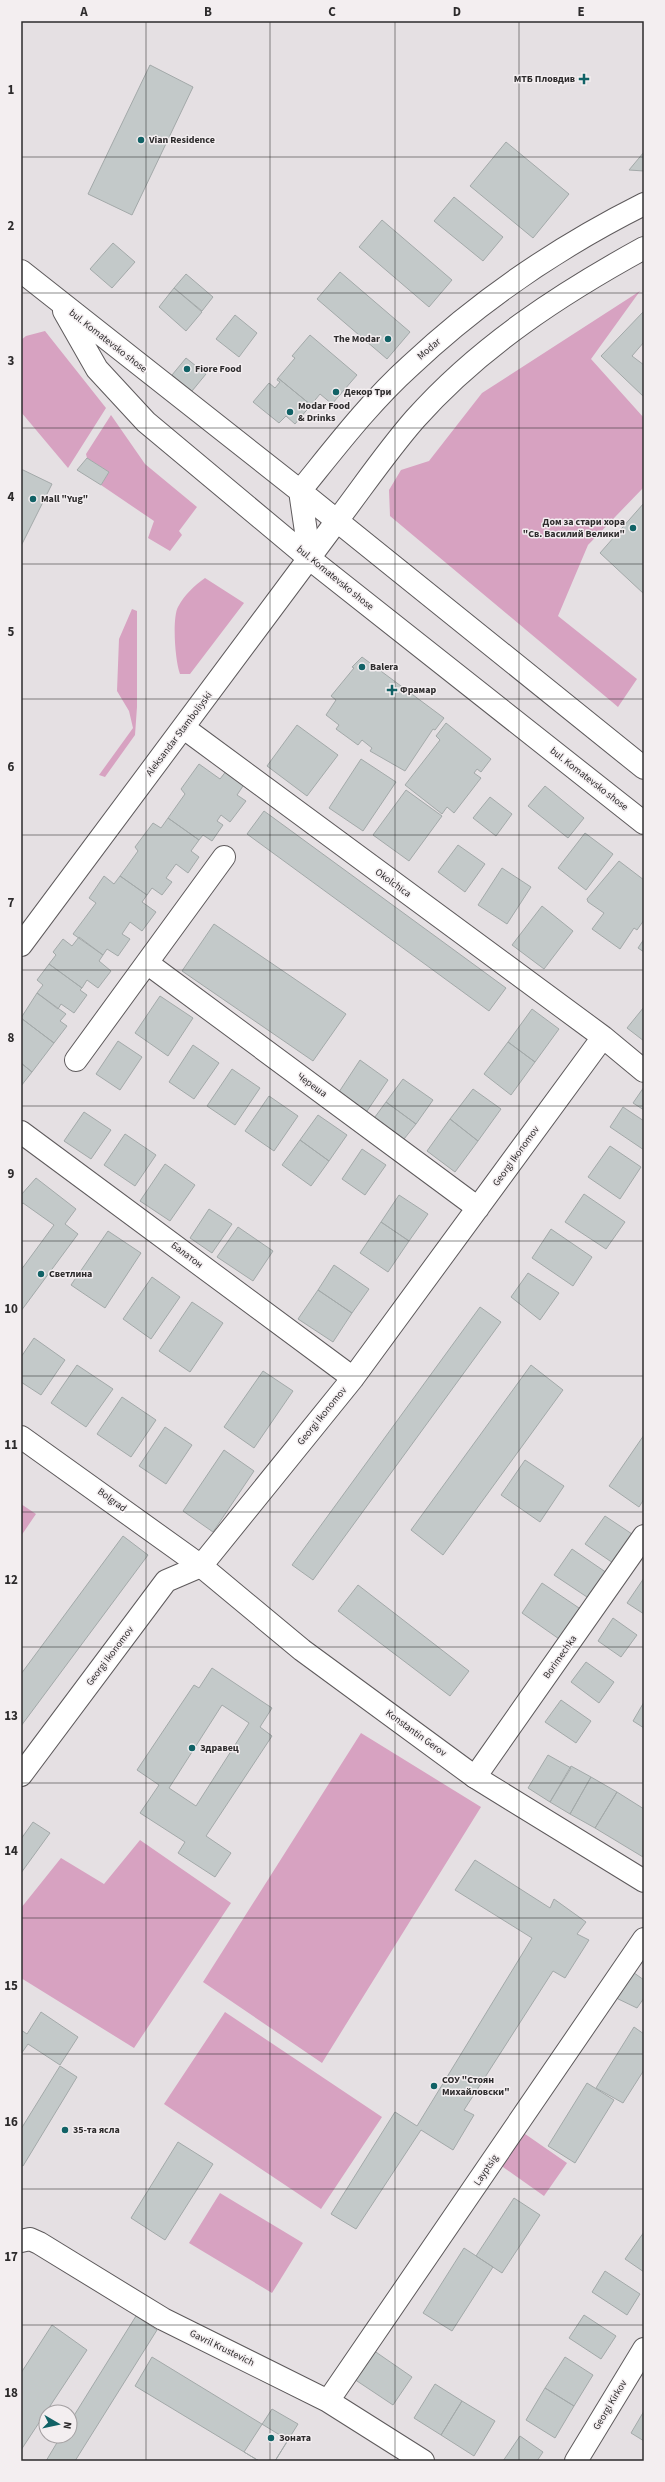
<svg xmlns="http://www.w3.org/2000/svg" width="665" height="2482" viewBox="0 0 665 2482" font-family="'Source Sans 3',sans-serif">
<rect width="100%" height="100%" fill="#e5e0e3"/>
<path fill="#d7a2c1" d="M 640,291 L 591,359 L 644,418 L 644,487 L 588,545 L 558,616 L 637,679 L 618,707 L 390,516 L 389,490 L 401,470 L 429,461 L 482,393 Z
M 45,331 L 106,408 L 68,468 L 21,412 L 21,340 L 26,336 Z
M 111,415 L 145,464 L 197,507 L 179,531 L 182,535 L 170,551 L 148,538 L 154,521 L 101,485 L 109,472 L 87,458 L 86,454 Z
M 205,578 L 244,603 L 190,674 L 180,674 C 175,661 172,618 178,607 C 185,594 194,586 205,578 Z
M 132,609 L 137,611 L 137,707 L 135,735 L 105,777 L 99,775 L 133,728 L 129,711 L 117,691 L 119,639 Z
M 21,1504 L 36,1514 L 21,1536 Z
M 361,1733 L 481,1807 L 322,2063 L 203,1982 Z
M 140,1840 L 231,1903 L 134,2048 L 21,1978 L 21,1908 L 61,1858 L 104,1884 Z
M 225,2012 L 382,2117 L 321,2209 L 164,2104 Z
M 515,2127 L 567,2163 L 544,2196 L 493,2160 Z
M 220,2193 L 303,2243 L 272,2293 L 189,2243 Z"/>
<path fill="#c3c9c9" stroke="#a3a9a9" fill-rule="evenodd" d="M 150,65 L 193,87 L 132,215 L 88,194 Z
M 506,142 L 569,194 L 533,238 L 470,186 Z
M 644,152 L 644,171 L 629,170 Z
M 454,197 L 503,237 L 483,261 L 434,221 Z
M 382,220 L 452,280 L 429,307 L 359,247 Z
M 113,243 L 135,262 L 112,288 L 90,269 Z
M 340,272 L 410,332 L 387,359 L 317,299 Z
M 186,274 L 213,297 L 202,311 L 174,288 Z
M 174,288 L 202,312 L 186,331 L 159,307 Z
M 644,311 L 644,342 L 632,356 L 644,365 L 644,397 L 601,356 Z
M 235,315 L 257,333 L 239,357 L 216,339 Z
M 310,335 L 357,375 L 332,404 L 320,394 L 311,405 L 278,378 L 295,358 L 292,356 Z
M 186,358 L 206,374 L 192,391 L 172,375 Z
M 278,378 L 311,405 L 295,424 L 286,416 L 279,423 L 253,402 L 269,383 L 275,388 L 280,382 L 277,380 Z
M 87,458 L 109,472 L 101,485 L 77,470 Z
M 21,469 L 52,484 L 21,546 Z
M 644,503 L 644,594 L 600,553 Z
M 362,657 L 444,718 L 435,730 L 433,729 L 405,771 L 370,751 L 372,748 L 362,740 L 358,745 L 336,729 L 339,725 L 326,715 L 336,700 L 331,696 L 354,668 L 352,667 Z
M 446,723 L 491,759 L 481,772 L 477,769 L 474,773 L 481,778 L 454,813 L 447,807 L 442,814 L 405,785 L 440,740 L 436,736 Z
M 297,725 L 338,755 L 307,796 L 267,766 Z
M 361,759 L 396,782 L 363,831 L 329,808 Z
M 199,764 L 220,779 L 227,770 L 245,783 L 237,795 L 246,801 L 230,822 L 221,815 L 217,821 L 223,825 L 212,841 L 203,835 L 199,840 L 168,818 L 185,794 L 181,789 Z
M 545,786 L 584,818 L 568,838 L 528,806 Z
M 406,790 L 442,816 L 409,861 L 373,835 Z
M 490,797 L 512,814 L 496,836 L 473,818 Z
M 264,811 L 506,988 L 489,1011 L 247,834 Z
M 168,818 L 199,840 L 191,851 L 199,857 L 188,873 L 176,864 L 166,878 L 172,882 L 162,895 L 152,888 L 147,895 L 120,876 L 138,851 L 135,847 L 153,823 L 161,828 Z
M 585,833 L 613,854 L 586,890 L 558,868 Z
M 458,845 L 485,864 L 465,892 L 438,872 Z
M 619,861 L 644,880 L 644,920 L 637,930 L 634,928 L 620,949 L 592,929 L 604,913 L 588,902 L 587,899 Z
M 502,868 L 531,887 L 507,924 L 478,905 Z
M 104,876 L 114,884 L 120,876 L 147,895 L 142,902 L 156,912 L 142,931 L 130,922 L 122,934 L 130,939 L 118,956 L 107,949 L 103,955 L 73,934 L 96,903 L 89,898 Z
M 542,906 L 573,931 L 544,969 L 512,945 Z
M 214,924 L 346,1014 L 313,1061 L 182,971 Z
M 79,937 L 103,955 L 99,961 L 111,971 L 98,988 L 87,980 L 82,988 L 49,964 L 56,955 L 53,952 L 63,939 L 72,946 Z
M 644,939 L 644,952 L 638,948 Z
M 49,964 L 82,988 L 80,990 L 87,995 L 74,1013 L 61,1004 L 58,1009 L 37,993 L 43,985 L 37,980 Z
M 37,993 L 66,1014 L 60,1021 L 67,1026 L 54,1043 L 21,1018 Z
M 160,996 L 193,1018 L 168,1056 L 135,1033 Z
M 644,1007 L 644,1041 L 627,1028 Z
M 532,1009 L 559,1029 L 535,1062 L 508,1042 Z
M 21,1018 L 54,1043 L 32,1072 L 21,1063 Z
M 118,1041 L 142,1057 L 120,1090 L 96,1074 Z
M 508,1042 L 535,1062 L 511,1095 L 484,1074 Z
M 193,1045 L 219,1063 L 194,1099 L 169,1082 Z
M 360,1060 L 388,1080 L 365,1114 L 337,1095 Z
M 21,1063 L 32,1072 L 21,1086 Z
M 232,1069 L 260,1088 L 235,1125 L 207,1106 Z
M 403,1079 L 433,1100 L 416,1124 L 386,1102 Z
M 644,1087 L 644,1110 L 633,1103 Z
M 473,1089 L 501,1109 L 478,1141 L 450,1119 Z
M 269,1096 L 298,1116 L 274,1151 L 245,1131 Z
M 386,1102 L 416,1124 L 400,1144 L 372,1121 Z
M 623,1107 L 644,1121 L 644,1150 L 610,1127 Z
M 84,1112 L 111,1130 L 91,1159 L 64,1141 Z
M 318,1115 L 347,1135 L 329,1161 L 300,1140 Z
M 450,1119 L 478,1141 L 455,1172 L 427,1151 Z
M 125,1134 L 156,1155 L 135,1186 L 104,1165 Z
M 300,1140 L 329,1161 L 311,1186 L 282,1165 Z
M 610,1146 L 641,1167 L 620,1199 L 588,1177 Z
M 362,1149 L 386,1165 L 365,1195 L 342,1179 Z
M 165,1164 L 195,1185 L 170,1221 L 140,1201 Z
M 36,1178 L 76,1209 L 65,1224 L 78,1234 L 21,1311 L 21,1270 L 54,1225 L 23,1203 L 21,1205 L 21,1195 Z
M 584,1194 L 625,1222 L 606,1249 L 565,1222 Z
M 399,1195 L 428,1214 L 409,1241 L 381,1222 Z
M 209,1209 L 232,1224 L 212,1253 L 190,1238 Z
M 381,1222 L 409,1241 L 388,1272 L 360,1253 Z
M 238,1227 L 273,1251 L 253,1281 L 217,1257 Z
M 551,1229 L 592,1257 L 573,1286 L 532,1258 Z
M 108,1231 L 141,1253 L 105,1308 L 71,1285 Z
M 334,1265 L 369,1289 L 352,1313 L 318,1290 Z
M 528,1273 L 559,1293 L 540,1320 L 511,1297 Z
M 152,1277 L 180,1297 L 151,1339 L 123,1319 Z
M 318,1290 L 352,1313 L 333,1342 L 298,1319 Z
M 192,1302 L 223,1323 L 190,1372 L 159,1351 Z
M 480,1307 L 501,1322 L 313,1580 L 292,1565 Z
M 34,1338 L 65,1360 L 41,1395 L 21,1382 L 21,1357 Z
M 77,1365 L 113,1389 L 86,1427 L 51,1403 Z
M 531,1365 L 563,1390 L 443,1555 L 411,1530 Z
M 263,1371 L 293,1391 L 254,1448 L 224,1427 Z
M 122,1397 L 156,1420 L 131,1457 L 97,1434 Z
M 165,1427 L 192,1445 L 166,1484 L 139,1466 Z
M 644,1435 L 644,1499 L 639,1507 L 609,1486 Z
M 224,1450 L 254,1471 L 213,1532 L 183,1511 Z
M 525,1460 L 564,1486 L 540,1522 L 501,1495 Z
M 605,1516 L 635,1536 L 616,1565 L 585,1544 Z
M 123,1536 L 148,1555 L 21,1726 L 21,1674 Z
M 572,1549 L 607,1573 L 590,1599 L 554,1575 Z
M 644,1578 L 644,1614 L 627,1603 Z
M 542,1583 L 582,1610 L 562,1641 L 522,1613 Z
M 358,1585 L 469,1671 L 450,1696 L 338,1611 Z
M 613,1618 L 637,1635 L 621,1657 L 598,1641 Z
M 586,1662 L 614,1682 L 599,1703 L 571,1682 Z
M 212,1668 L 272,1708 L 260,1727 L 272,1736 L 206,1836 L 231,1853 L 215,1877 L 178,1853 L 185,1842 L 140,1813 L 159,1785 L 137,1770 L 194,1685 L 199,1688 ZM 222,1705 L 249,1723 L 196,1806 L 169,1788 Z
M 561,1700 L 591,1721 L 576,1743 L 545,1722 Z
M 644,1702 L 644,1728 L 633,1721 Z
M 548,1755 L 571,1768 L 550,1802 L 528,1788 Z
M 571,1766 L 591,1777 L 570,1814 L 550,1802 Z
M 591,1777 L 617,1792 L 595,1828 L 570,1814 Z
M 617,1792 L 644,1809 L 643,1857 L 595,1828 Z
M 33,1822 L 50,1833 L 21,1873 L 21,1839 Z
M 475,1860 L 550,1908 L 554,1899 L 586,1922 L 577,1934 L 589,1940 L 565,1978 L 553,1971 L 464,2110 L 474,2115 L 453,2150 L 421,2130 L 356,2229 L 331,2214 L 395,2112 L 417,2126 L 532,1938 L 455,1890 Z
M 630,1970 L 644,1980 L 644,1998 L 637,2008 L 612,1996 Z
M 41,2012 L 78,2037 L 60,2065 L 28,2044 L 21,2054 L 21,2030 L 27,2034 Z
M 634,2027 L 644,2034 L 644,2070 L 623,2103 L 596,2088 Z
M 60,2066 L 77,2077 L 23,2166 L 21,2165 L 21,2129 Z
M 587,2083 L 614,2100 L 575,2163 L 548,2146 Z
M 178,2142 L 213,2164 L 165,2240 L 131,2218 Z
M 514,2198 L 540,2215 L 502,2273 L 476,2256 Z
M 644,2232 L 644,2272 L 625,2259 Z
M 464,2248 L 493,2267 L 452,2331 L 423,2313 Z
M 605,2271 L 640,2294 L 627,2315 L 592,2292 Z
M 584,2315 L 616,2336 L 601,2359 L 569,2338 Z
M 136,2316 L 157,2330 L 75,2461 L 46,2461 L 61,2436 L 70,2436 L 70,2422 Z
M 52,2325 L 87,2350 L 21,2450 L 21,2373 Z
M 370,2348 L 412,2377 L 393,2405 L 351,2377 Z
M 152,2357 L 288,2440 L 275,2461 L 259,2461 L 135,2386 Z
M 565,2357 L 593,2375 L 574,2406 L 545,2388 Z
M 435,2384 L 462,2401 L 441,2435 L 414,2418 Z
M 545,2388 L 574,2406 L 555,2438 L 526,2420 Z
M 462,2401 L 495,2421 L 474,2456 L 441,2435 Z
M 272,2409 L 298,2424 L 275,2461 L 259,2461 L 244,2452 Z
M 644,2411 L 644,2441 L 631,2433 Z
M 520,2436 L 543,2452 L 537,2461 L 503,2461 Z"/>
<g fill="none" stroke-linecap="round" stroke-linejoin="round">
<g stroke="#5e5a5c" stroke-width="24">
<path id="minor" d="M 184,728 L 603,1037 L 644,1071
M 147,963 L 478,1208
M 76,1060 L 224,857
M 21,1132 L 353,1378
M 21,1775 L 166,1581 L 201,1566 L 353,1378 L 603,1037
M 475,1777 L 644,1536
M 21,2241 L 30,2239 L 39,2243 L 163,2319 L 328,2401 L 423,2461
M 328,2401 L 644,1939
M 576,2461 L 644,2349"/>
</g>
<g stroke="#5e5a5c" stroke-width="24">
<path id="tertiary" d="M 21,945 L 336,522
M 21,1437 L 201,1566 L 302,1650 L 475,1777 L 644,1881"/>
</g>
<g stroke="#5e5a5c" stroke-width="24">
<path id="secondary" d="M 21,271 L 300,491 L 644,768
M 64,311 L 97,369 L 146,422 L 310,559 L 644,823
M 336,522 C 362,488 387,451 415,419 C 479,347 560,294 644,248
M 310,559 L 300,491 C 335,448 369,403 410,366 C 479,301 560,246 644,204"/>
</g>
<use href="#minor" stroke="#fff" stroke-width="22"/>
<use href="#tertiary" stroke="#fff" stroke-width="22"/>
<use href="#secondary" stroke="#fff" stroke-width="22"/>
</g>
<path fill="none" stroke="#2d2b2c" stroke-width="1" stroke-opacity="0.55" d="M 146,21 L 146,2461M 270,21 L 270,2461M 395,21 L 395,2461M 519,21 L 519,2461M 21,157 L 644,157M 21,293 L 644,293M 21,428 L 644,428M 21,564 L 644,564M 21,699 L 644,699M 21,835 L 644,835M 21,970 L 644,970M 21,1106 L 644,1106M 21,1241 L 644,1241M 21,1376 L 644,1376M 21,1512 L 644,1512M 21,1647 L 644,1647M 21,1783 L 644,1783M 21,1918 L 644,1918M 21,2054 L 644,2054M 21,2189 L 644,2189M 21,2325 L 644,2325"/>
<g fill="#116266" stroke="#f3eef0" stroke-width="1.5">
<path d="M582 73h4v4h4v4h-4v4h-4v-4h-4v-4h4z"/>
<circle cx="141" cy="140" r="4"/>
<circle cx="388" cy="339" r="4"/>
<circle cx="187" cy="369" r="4"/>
<circle cx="336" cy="392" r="4"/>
<circle cx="290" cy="412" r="4"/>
<circle cx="33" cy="499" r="4"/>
<circle cx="633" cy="528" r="4"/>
<circle cx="362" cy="667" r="4"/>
<path d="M390 684h4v4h4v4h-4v4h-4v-4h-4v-4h4z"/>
<circle cx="41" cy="1274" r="4"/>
<circle cx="192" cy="1748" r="4"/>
<circle cx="434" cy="2086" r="4"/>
<circle cx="65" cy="2130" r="4"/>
<circle cx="271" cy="2438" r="4"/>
</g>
<g text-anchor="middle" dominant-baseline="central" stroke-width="3" stroke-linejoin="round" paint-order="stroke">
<g font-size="10" font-weight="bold" fill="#2d2b2c" stroke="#f3eef0" text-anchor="start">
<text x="575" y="79" text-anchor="end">МТБ Пловдив</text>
<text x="149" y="140">Vian Residence</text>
<text x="380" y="339" text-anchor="end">The Modar</text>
<text x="195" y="369">Fiore Food</text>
<text x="344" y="392">Декор Три</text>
<text x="298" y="406">Modar Food<tspan x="298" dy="12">&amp; Drinks</tspan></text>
<text x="41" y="499">Mall "Yug"</text>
<text x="625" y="522" text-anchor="end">Дом за стари хора<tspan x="625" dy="12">"Св. Василий Велики"</tspan></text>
<text x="370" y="667">Balera</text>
<text x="400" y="690">Фрамар</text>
<text x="49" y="1274">Светлина</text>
<text x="200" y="1748">Здравец</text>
<text x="442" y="2080">СОУ "Стоян<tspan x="442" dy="12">Михайловски"</tspan></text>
<text x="73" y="2130">35-та ясла</text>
<text x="279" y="2438">Зоната</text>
</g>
<g font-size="10" fill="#2d2b2c" stroke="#f3eef0">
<text transform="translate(108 341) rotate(38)">bul. Komatevsko shose</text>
<text transform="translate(429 349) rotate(-41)">Modar</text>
<text transform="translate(335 578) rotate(39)">bul. Komatevsko shose</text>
<text transform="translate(179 734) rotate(-53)">Aleksandar Stamboliyski</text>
<text transform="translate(589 779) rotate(38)">bul. Komatevsko shose</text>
<text transform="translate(393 883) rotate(36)">Okolchica</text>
<text transform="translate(312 1085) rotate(36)">Череша</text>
<text transform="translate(516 1156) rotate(-54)">Georgi Ikonomov</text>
<text transform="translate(187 1255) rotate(37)">Балатон</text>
<text transform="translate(322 1416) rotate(-51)">Georgi Ikonomov</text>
<text transform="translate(112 1500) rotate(36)">Bolgrad</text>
<text transform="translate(110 1656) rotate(-53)">Georgi Ikonomov</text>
<text transform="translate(560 1657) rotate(-55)">Borimechka</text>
<text transform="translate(416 1733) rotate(36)">Konstantin Gerov</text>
<text transform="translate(486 2170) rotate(-56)">Layptsig</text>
<text transform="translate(222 2348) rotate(26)">Gavril Krustevich</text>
<text transform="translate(610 2405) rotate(-59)">Georgi Kirkov</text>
</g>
</g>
<rect width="665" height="2482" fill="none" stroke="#f3eef0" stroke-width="44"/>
<g transform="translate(58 2424) rotate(99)"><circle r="19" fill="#f3eef0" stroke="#a4a0a2"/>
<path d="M0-3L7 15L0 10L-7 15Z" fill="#116266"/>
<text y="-6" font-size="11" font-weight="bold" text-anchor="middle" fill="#2d2b2c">N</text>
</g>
<rect x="22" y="22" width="621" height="2438" fill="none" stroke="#2d2b2c" stroke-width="1.5"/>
<g font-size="13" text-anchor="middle" font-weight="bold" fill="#2d2b2c">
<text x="84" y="16">A</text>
<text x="208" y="16">B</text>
<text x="332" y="16">C</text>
<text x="457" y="16">D</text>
<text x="581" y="16">E</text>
<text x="11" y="94">1</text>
<text x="11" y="230">2</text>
<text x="11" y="365">3</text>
<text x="11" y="501">4</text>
<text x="11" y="636">5</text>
<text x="11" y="771">6</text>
<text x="11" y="907">7</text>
<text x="11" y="1042">8</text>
<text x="11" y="1178">9</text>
<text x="11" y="1313">10</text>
<text x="11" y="1449">11</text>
<text x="11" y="1584">12</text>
<text x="11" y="1720">13</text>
<text x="11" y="1855">14</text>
<text x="11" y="1990">15</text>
<text x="11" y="2126">16</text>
<text x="11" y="2261">17</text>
<text x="11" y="2397">18</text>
</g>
</svg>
